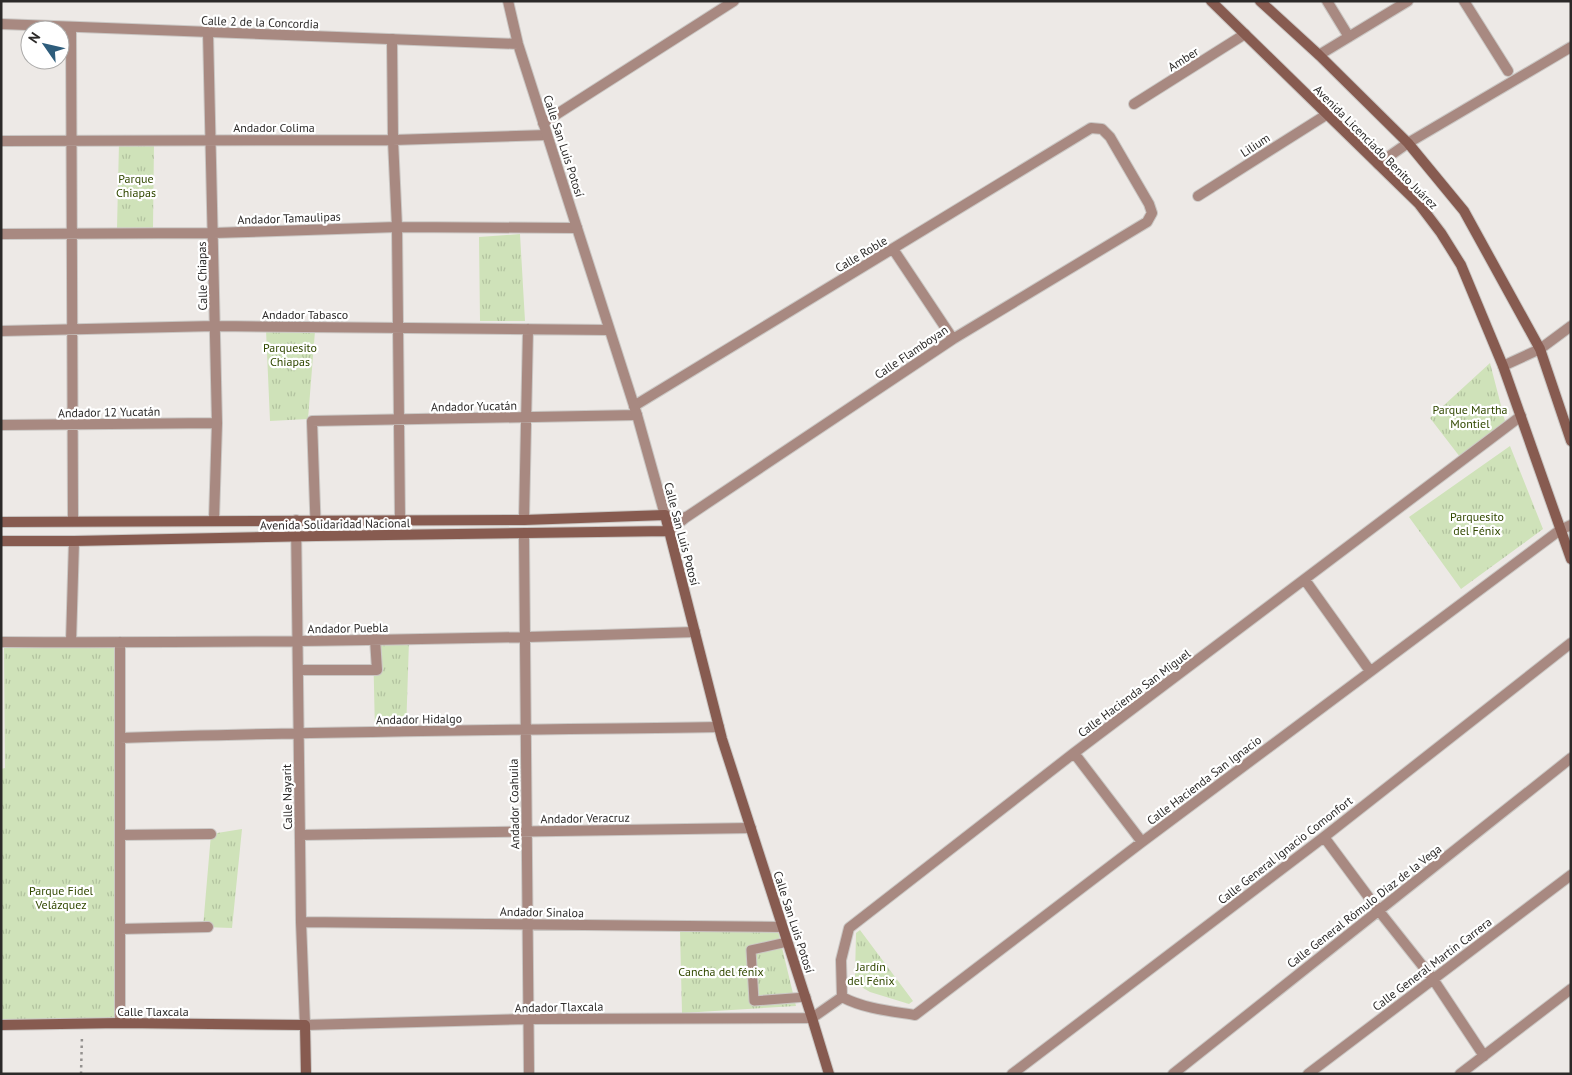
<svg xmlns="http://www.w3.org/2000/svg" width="1572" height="1075" viewBox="0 0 1572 1075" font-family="'PT Sans',sans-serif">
<defs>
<pattern id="park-tufts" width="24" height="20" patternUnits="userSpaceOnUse" patternTransform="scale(1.25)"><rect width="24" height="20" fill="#cfe2b9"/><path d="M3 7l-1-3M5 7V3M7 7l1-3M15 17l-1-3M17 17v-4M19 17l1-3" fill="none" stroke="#b2c29f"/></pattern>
</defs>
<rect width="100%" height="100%" fill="#ede9e6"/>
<path fill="url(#park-tufts)" d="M 119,143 L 154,143 L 153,228 L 117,228 Z
M 520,234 L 525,321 L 480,321 L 479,237 Z
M 266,330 L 315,331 L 308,419 L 270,421 Z
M 1490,363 L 1505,421 L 1460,457 L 1430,418 Z
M 1510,446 L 1543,529 L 1461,589 L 1409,517 Z
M 409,641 L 406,732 L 375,733 L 373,642 Z
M 4,642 L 120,642 L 120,1023 L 1,1025 L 1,769 L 5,768 Z
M 242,829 L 232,928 L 203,927 L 211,834 Z
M 860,930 L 913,1001 L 909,1004 L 870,992 L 858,985 L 855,976 L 856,933 Z
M 680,931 L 778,931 L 796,1006 L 682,1013 Z"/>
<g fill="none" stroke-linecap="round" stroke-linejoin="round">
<g stroke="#cac7c4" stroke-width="11">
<path id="service" d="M 787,942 L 751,950 L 754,1001 L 806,997"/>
</g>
<g stroke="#cac7c4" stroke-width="12">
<path id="minor" d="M 1327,1 L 1349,37
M 1464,1 L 1508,71
M 71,27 L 73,520
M 208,32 L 217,423 L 214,520
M 392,39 L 393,140 L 397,227 L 400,520
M 1319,55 L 1408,1
M 1134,104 L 1245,34
M 543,123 L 734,1
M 1,141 L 393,140 L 547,135
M 1378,164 L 1408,143 L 1571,47
M 1198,196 L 1326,115
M 1,234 L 214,233 L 397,227 L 577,228
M 893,249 L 953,339
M 1,331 L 215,326 L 609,330
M 1503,366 L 1540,349 L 1571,326
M 634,406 L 1091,128 L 1102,129 L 1110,137 L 1149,204 L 1152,213 L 1147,222 L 953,339 L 685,518 L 669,531
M 1,425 L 217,423
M 665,515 L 685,518
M 296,520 L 301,922 L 305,1025 L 528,1019 L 812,1018 L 842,997
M 524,520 L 528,329
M 524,534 L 529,1074
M 316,536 L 312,421 L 637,415
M 1305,580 L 1370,671
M 1,642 C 233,643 464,640 695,632
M 71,642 L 74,541
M 298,670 L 377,670 L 375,639
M 120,738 C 320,731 519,730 719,727
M 1074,753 L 1142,842
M 120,835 L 211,834
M 300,835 L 751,828
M 1324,837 L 1379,911 L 1433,979 L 1484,1056
M 301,922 L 782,927
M 120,929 L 208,927
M 842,997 L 841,960 L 849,928 L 1074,753 L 1521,416
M 842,997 C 865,1009 890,1011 915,1015 L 1142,842 L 1560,530 L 1571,525
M 120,1023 L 120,642
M 1012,1074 L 1324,837 L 1571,643
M 1173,1074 L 1571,758
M 1308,1074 L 1571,875
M 1460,1074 L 1571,989"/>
</g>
<g stroke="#cac7c4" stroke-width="12">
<path id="tertiary" d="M 508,1 L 518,44 L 637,415 L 665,515
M 1,24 L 518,44"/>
</g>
<g stroke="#cac7c4" stroke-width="12">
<path id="secondary" d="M 1211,1 L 1419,204 L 1441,233 L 1461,265 L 1503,366 L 1571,559
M 1260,1 L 1319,55 L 1408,143 L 1464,211 L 1540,349 L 1571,441
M 1,522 L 524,520 L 665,515 L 722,739 L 812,1018 L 829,1074
M 1,541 L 74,541 L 316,536 L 669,531
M 1,1025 L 120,1023 L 305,1025 L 306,1074"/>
</g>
<path stroke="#94918f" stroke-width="2.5" stroke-dasharray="2.5 4" stroke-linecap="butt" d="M 81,1074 L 82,1035"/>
<use href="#service" stroke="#a88981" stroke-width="9"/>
<use href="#minor" stroke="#a88981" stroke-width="10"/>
<use href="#tertiary" stroke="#a88981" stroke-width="10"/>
<use href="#secondary" stroke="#875b50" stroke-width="10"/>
</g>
<g text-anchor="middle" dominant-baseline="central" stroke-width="4.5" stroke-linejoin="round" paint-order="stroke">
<g font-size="12" fill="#2c2a29" stroke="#fff">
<text transform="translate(260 22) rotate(2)">Calle 2 de la Concordia</text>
<text transform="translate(1183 59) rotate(-32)">Amber</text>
<text x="274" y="127">Andador Colima</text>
<text transform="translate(1255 145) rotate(-33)">Lilium</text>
<text transform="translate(564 146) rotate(72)">Calle San Luis Potosí</text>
<text transform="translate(1376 147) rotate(45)">Avenida Licenciado Benito Juárez</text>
<text transform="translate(289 218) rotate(-2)">Andador Tamaulipas</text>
<text transform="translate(861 254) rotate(-31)">Calle Roble</text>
<text transform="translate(202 276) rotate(-91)">Calle Chiapas</text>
<text x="305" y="314">Andador Tabasco</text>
<text transform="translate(911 352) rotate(-34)">Calle Flamboyan</text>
<text transform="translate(474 406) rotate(-1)">Andador Yucatán</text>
<text transform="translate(109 412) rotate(-1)">Andador 12 Yucatán</text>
<text transform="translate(335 524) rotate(-1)">Avenida Solidaridad Nacional</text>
<text transform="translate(682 534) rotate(75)">Calle San Luis Potosí</text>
<text transform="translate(348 628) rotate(-1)">Andador Puebla</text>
<text transform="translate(1134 693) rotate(-37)">Calle Hacienda San Miguel</text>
<text transform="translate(419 719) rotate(-1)">Andador Hidalgo</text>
<text transform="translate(1204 780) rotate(-37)">Calle Hacienda San Ignacio</text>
<text transform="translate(287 797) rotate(-91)">Calle Nayarit</text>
<text transform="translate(514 804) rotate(-91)">Andador Coahuila</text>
<text transform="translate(585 818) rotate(-1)">Andador Veracruz</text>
<text transform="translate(1285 850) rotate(-38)">Calle General Ignacio Comonfort</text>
<text transform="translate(1364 906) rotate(-38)">Calle General Rómulo Díaz de la Vega</text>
<text transform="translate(542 912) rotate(1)">Andador Sinaloa</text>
<text transform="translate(794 922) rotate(72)">Calle San Luis Potosí</text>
<text transform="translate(1432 964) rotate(-37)">Calle General Martín Carrera</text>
<text transform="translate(559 1007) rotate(-1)">Andador Tlaxcala</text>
<text x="153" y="1011">Calle Tlaxcala</text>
</g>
<g font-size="12" fill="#314801" stroke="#fff">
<text x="136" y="178">Parque<tspan x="136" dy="14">Chiapas</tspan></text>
<text x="290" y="347">Parquesito<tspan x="290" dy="14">Chiapas</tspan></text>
<text x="1470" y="409">Parque Martha<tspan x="1470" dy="14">Montiel</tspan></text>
<text x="1477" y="516">Parquesito<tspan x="1477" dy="14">del Fénix</tspan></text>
<text x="61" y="890">Parque Fidel<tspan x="61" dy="14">Velázquez</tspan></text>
<text x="871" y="966">Jardín<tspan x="871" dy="14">del Fénix</tspan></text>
<text x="721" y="971">Cancha del fénix</text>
</g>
</g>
<rect width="1572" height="1075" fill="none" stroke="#2c2a29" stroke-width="5"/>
<g transform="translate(45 45) rotate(304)"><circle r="24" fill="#ffffff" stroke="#abaaa9"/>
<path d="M0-4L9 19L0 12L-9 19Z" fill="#2e5d7c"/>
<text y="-8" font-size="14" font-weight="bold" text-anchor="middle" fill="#2c2a29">N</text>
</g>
</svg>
